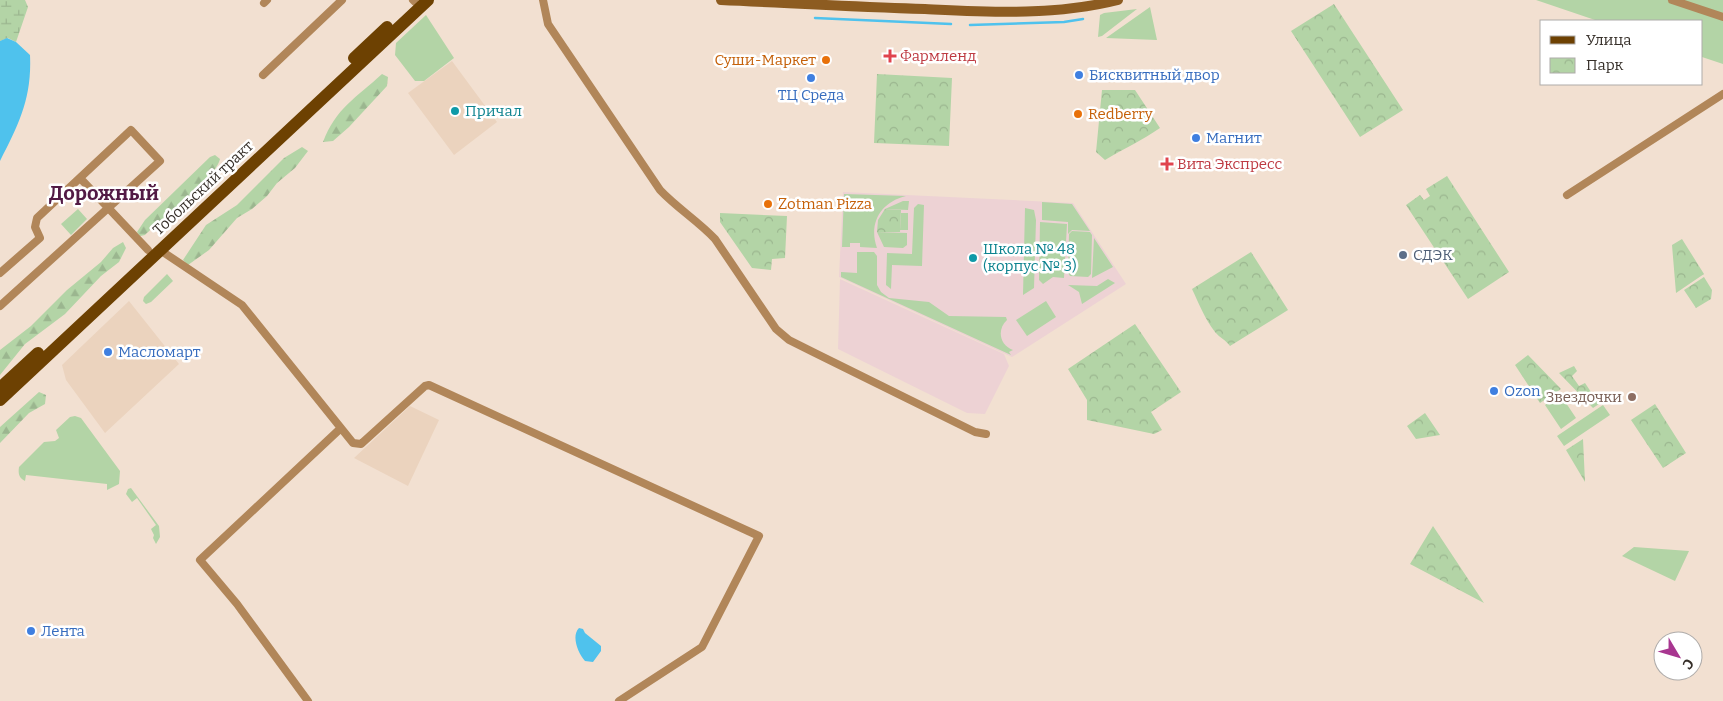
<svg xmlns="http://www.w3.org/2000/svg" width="1723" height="701" viewBox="0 0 1723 701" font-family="Bitter,serif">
<defs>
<pattern id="forest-firs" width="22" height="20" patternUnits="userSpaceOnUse" patternTransform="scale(1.25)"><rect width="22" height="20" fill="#b3d4a6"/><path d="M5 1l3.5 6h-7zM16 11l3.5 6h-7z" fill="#9bb68f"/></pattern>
<pattern id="wetland-marsh" width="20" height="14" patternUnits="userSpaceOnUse" patternTransform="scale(1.25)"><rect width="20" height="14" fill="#b3d4a6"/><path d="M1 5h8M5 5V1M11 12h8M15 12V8" fill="none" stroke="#9bb68f"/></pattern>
<pattern id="park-crowns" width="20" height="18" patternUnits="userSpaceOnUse" patternTransform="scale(1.25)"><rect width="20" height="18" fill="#b3d4a6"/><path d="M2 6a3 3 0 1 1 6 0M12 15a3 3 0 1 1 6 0" fill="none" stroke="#9bb68f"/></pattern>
</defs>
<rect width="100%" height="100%" fill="#f2e0d1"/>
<path fill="#ebd3be" d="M 452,61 L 497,122 L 454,155 L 408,93 Z
M 129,301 L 179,364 L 105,433 L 66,380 L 62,365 Z
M 410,406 L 439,420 L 408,486 L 354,458 Z"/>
<path fill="#edd2d4" d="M 843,192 L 1073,203 L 1126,284 L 1012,357 L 839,277 Z
M 840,279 L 1004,354 L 1009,366 L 985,414 L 967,413 L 838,349 Z"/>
<path fill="#b3d4a6" d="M 1536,0 L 1723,0 L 1723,64 L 1702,57 L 1702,21 L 1598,21 Z
M 1150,7 L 1157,40 L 1106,38 Z
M 1137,9 L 1102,36 L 1098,37 L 1100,15 L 1104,13 Z
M 426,15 L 454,58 L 424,81 L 415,81 L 395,55 L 396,43 Z
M 844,194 L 906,196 C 881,202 868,223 877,248 L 860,247 L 860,243 L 850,243 L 850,247 L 842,247 Z
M 903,201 L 909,201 L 908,210 L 885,209 Z
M 1042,202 L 1072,204 L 1090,231 L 1072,230 L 1068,234 L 1068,222 L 1042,220 Z
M 918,204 L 924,205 L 922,266 L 892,265 L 891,289 L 886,285 L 887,253 L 912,254 L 914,208 Z
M 1025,208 L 1034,210 L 1036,220 L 1034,288 L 1023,295 Z
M 78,209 L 87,219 L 71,235 L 61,224 Z
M 901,213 L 908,213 L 908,230 L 900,230 Z
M 1040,222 L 1067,224 L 1064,278 L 1053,277 L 1043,284 L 1039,280 Z
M 1072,231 L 1090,232 L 1092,235 L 1091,274 L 1088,277 L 1070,276 L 1068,273 L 1069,234 Z
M 877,232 L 907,233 L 907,245 L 903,248 L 884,247 Z
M 1094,238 L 1113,267 L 1092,278 Z
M 857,252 L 874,252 L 877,256 L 877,285 L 881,292 L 889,298 L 929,302 L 949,316 L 1006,317 L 1007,320 C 997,329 999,345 1013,350 L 1009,352 L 1011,355 L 841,277 L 841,272 L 857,273 Z
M 167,274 L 173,281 L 151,302 L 146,304 L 143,301 L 144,297 Z
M 1108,279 L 1115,283 L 1082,304 L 1079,292 L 1068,285 L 1097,286 Z
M 1046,301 L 1056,317 L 1027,336 L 1016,320 Z
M 1560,394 L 1576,418 L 1561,429 L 1545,405 Z
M 1603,405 L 1610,415 L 1564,446 L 1557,436 Z
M 75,416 L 81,418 L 120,471 L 119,484 L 107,490 L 107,484 L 26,475 L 25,481 C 19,478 18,474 19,467 L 44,442 L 55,441 L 59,438 L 56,430 L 70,417 Z
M 131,488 L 159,526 L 160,537 L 156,544 L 153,538 L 154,535 L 151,529 L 156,525 L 137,498 L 132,502 L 126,494 L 128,489 Z
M 1634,547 L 1689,551 L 1675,581 L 1622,556 Z"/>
<path fill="url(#forest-firs)" d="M 382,74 L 388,77 L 387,86 L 349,127 L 333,141 L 323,142 C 336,108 356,98 382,74 Z
M 302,147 L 308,151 L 295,168 L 277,183 L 267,196 L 252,209 L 237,218 L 209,250 L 188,265 L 183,260 L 206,225 L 237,205 L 284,158 Z
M 215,155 L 220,159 C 216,178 161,220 145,235 L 140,236 L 137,232 L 145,220 L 210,157 Z
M 123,242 L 126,248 L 119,262 L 101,276 L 65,314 L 25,344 L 0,375 L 0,350 L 31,326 L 67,290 L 101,262 L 113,248 Z
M 39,392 L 46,395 L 45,404 L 29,413 L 0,443 L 0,427 Z"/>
<path fill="url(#wetland-marsh)" d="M 0,0 L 25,0 L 28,7 L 16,42 L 8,38 L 0,41 Z"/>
<path fill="url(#park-crowns)" d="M 1334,4 L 1403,110 L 1360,137 L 1291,31 Z
M 877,74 L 952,78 L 949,146 L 874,143 Z
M 1102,90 L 1135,90 L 1160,128 C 1143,140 1123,149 1105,160 L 1096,152 Z
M 1447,176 L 1509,272 L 1468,299 L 1406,205 L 1420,195 L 1424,200 L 1430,196 L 1426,189 Z
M 885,209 L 901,210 L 900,232 L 877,232 L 878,220 Z
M 720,213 L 787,216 L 785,258 L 772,259 L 771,270 L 752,268 L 720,222 Z
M 1682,239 L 1704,274 L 1676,293 L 1672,245 Z
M 1251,252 L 1288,310 L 1230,346 C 1226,340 1220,338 1215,332 C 1205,319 1199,304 1192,289 Z
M 1704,277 L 1712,290 L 1711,299 L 1696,308 L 1684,290 Z
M 1135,324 L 1181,392 L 1151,412 L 1162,430 L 1154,434 L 1087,420 L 1087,400 L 1068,369 Z
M 1528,355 L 1561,389 L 1540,403 L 1515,365 Z
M 1574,366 L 1577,371 L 1572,376 L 1579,386 L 1585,383 L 1599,404 L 1593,408 L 1559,373 Z
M 1655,404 L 1686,453 L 1663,468 L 1631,420 Z
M 1425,413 L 1440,435 L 1416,439 L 1407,426 Z
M 1583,439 L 1585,482 L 1566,450 Z
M 1433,526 L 1484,603 L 1410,564 Z"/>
<path fill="#4fc2ed" d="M 7,38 L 16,42 L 30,55 C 32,98 19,124 0,161 L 0,41 Z
M 579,628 L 583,629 L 585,633 L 601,646 L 601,651 L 593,662 L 585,661 C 578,653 571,636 579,628 Z"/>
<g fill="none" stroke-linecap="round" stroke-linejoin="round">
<path stroke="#4fc2ed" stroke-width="2.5" d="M 815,18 L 951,24
M 970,25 L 1064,22 L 1083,19"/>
<path stroke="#b18659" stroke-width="8" d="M 413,0 L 415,2
M 543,0 L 548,24 L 660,190 C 677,208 698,221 715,239 L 776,329 L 789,340 L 815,353 L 975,432 L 986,434
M 1672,0 L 1723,17
M 264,3 L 267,0
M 263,75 L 342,0
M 80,178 L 148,250
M 1567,195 L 1723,94
M 160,250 L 242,305 L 353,443 L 361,444 L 425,386 L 429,385 L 759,536 L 702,647 L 619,701
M 0,273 L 40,238 L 35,227 L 37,218 L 131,130 L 160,161 L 0,306
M 308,701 L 237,604 L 200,560 L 341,428"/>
<path stroke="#8d5c21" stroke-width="10" d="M 721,0 C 789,3 857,7 925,9 C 989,12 1055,16 1118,0"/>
<path stroke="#6d4102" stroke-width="12" d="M 354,58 L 387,27
M 0,388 L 38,353
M 0,400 L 428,0"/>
</g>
<g fill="#e0444e" stroke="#fff" stroke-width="2">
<path d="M887.5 48.5h5v5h5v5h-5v5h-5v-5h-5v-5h5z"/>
<path d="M1164.5 156.5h5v5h5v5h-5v5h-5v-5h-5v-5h5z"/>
</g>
<g fill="#e8710a" stroke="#fff" stroke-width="2">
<circle cx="826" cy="60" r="5"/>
<circle cx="1078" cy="114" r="5"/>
<circle cx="768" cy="204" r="5"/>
</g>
<g fill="#3f7fe0" stroke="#fff" stroke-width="2">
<circle cx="1079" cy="75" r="5"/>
<circle cx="811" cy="78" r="5"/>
<circle cx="1196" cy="138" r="5"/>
<circle cx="108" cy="352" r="5"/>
<circle cx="1494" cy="391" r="5"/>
<circle cx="31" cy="631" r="5"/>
</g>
<g fill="#0f9aa8" stroke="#fff" stroke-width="2">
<circle cx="455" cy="111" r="5"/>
<circle cx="973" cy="258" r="5"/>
</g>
<circle fill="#5c6f8a" stroke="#fff" stroke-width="2" cx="1403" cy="255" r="5"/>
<circle fill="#8d6e63" stroke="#fff" stroke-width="2" cx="1632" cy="397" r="5"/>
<g text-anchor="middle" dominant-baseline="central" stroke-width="5" stroke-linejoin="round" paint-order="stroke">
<g font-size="15" fill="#be3a42" stroke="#fff" text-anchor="start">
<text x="900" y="56">Фармленд</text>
<text x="1177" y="164">Вита Экспресс</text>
</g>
<g font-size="15" fill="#c56008" stroke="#fff" text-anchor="start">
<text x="816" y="60" text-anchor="end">Суши-Маркет</text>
<text x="1088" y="114">Redberry</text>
<text x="778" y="204">Zotman Pizza</text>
</g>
<g font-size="15" fill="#366cbe" stroke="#fff" text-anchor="start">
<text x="1089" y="75">Бисквитный двор</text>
<text x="811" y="95" text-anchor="middle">ТЦ Среда</text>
<text x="1206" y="138">Магнит</text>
<text x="118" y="352">Масломарт</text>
<text x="1504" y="391">Ozon</text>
<text x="41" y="631">Лента</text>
</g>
<g font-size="15" fill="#0d838f" stroke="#fff" text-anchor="start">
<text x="465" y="111">Причал</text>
<text x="983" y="249">Школа № 48<tspan x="983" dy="17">(корпус № 3)</tspan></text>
</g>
<g font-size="15" fill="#352e28" stroke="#fff">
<text transform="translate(203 188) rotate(-43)">Тобольский тракт</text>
</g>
<g font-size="15" fill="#4e5e75" stroke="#fff" text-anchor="start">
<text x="1413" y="255">СДЭК</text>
</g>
<g font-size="15" fill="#785e54" stroke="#fff" text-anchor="end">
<text x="1622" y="397">Звездочки</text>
</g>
<g font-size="20" font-weight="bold" fill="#521a45" stroke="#fff">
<text x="104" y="193">Дорожный</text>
</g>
</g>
<rect x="1540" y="20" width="162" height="65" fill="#ffffff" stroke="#aeaba9"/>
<rect x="1550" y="36" width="25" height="8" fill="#6d4102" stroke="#aeaba9"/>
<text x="1586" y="45" font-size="15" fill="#352e28">Улица</text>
<rect x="1550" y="58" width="25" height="15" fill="url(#park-crowns)" stroke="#aeaba9"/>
<text x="1586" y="70" font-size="15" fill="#352e28">Парк</text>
<g transform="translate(1678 656) rotate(128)"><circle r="24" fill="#ffffff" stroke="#aeaba9"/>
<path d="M0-4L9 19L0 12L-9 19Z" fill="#a83690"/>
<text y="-8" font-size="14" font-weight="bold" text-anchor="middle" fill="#352e28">С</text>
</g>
</svg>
